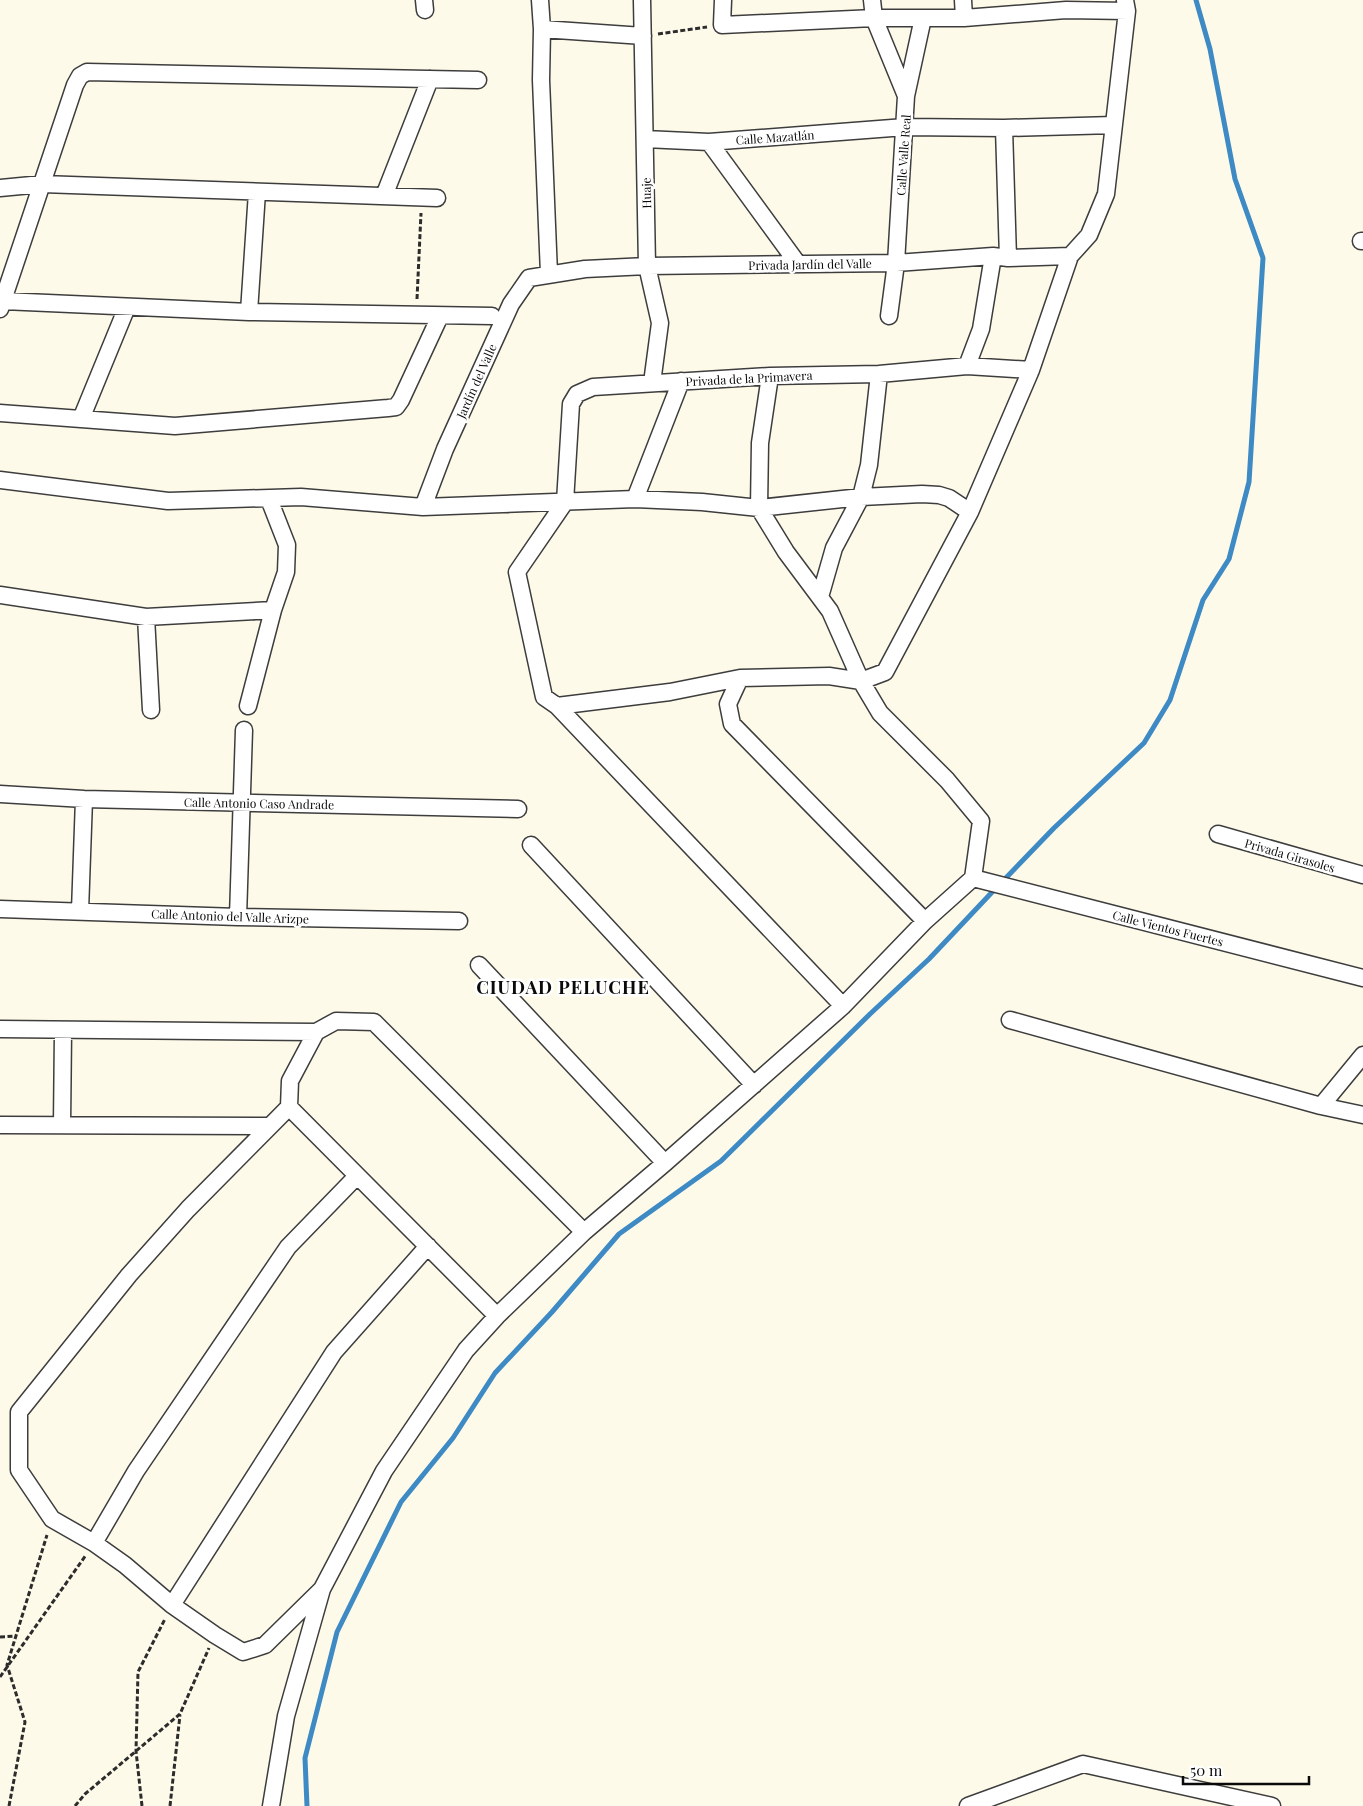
<svg xmlns="http://www.w3.org/2000/svg" width="1363" height="1806" viewBox="0 0 1363 1806" font-family="'Playfair Display',serif">
<rect width="100%" height="100%" fill="#fefae9"/>
<g fill="none" stroke-linecap="round" stroke-linejoin="round">
<path stroke="#3d8ac4" stroke-width="5" d="M 1002,882 L 1054,828 L 1144,743 L 1170,700 L 1203,600 L 1229,559 L 1249,482 L 1263,258 L 1235,179 L 1210,49 L 1196,0
M 307,1806 L 305,1758 L 337,1632 L 401,1502 L 453,1438 L 495,1373 L 552,1312 L 619,1234 L 721,1161 L 870,1014 L 929,959 L 996,888"/>
<g stroke="#3d3d3d" stroke-width="19">
<path id="minor" d="M 424,0 L 425,10
M 540,0 L 542,29 L 541,80 L 549,274
M 642,0 L 647,266 L 660,323 L 652,383
M 723,0 L 722,25 L 874,18 L 964,18 L 1066,10 L 1127,11
M 872,0 L 874,18 L 906,96 L 896,263 L 889,316
M 963,0 L 964,18
M 542,29 L 643,36
M 906,96 L 923,18
M 1004,128 L 1008,258
M 645,139 L 709,142 L 905,127 L 1004,128 L 1114,125
M 709,142 L 798,264
M 0,188 L 42,184 L 437,198
M 384,196 L 430,79
M 1361,241 L 1363,241
M 3,301 L 249,312 L 492,316
M 0,309 L 75,85 L 80,76 L 87,72 L 478,80
M 249,312 L 257,192
M 967,366 L 981,329 L 993,256
M 0,413 L 175,426 L 388,408 L 396,407 L 401,400 L 440,316
M 81,419 L 127,307
M 0,480 L 168,501 L 301,497 L 423,507 L 635,499 L 702,502 L 759,508 L 861,497 L 922,494 L 939,495 L 949,498 L 970,512
M 635,499 L 681,381
M 565,502 L 517,572 L 544,697 L 557,706 L 843,1006
M 565,502 L 571,404 L 577,394 L 593,387 L 770,376 L 879,374 L 967,366 L 1031,370
M 423,507 L 445,449 L 511,304 L 529,278 L 585,269 L 647,266 L 896,263 L 993,256 L 1008,258 L 1070,256
M 0,595 L 146,617 L 273,610
M 820,597 L 834,548 L 861,497 L 869,465 L 879,374
M 146,617 L 151,710
M 740,678 L 728,704 L 732,724 L 925,921
M 248,706 L 273,610 L 286,572 L 287,545 L 269,499
M 557,706 L 670,692 L 740,678 L 829,676 L 861,681 L 885,672 L 970,512 L 1031,370 L 1070,256 L 1089,235 L 1106,194 L 1127,11 L 1125,0
M 0,794 L 84,799 L 518,809
M 1218,834 L 1363,875
M 531,845 L 754,1085
M 973,878 L 1363,978
M 0,909 L 238,917 L 459,921
M 80,911 L 84,799
M 238,917 L 244,730
M 479,965 L 665,1163
M 1010,1020 L 1321,1106 L 1363,1115
M 0,1029 L 316,1032
M 1321,1106 L 1363,1055
M 289,1107 L 497,1316
M 0,1125 L 270,1126
M 62,1125 L 63,1031
M 94,1543 L 136,1471 L 288,1247 L 356,1177
M 321,1590 L 265,1645 L 243,1652 L 215,1635 L 172,1605 L 125,1565 L 94,1543 L 52,1519 L 19,1470 L 19,1412 L 129,1275 L 188,1209 L 289,1107 L 290,1081 L 316,1032 L 336,1021 L 374,1022 L 584,1232
M 172,1605 L 334,1352 L 428,1246
M 271,1806 L 286,1716 L 322,1589 L 384,1471 L 466,1350 L 497,1316 L 584,1232 L 665,1163 L 843,1006 L 925,921 L 973,878 L 981,821 L 947,780 L 880,713 L 861,681 L 830,611 L 786,552 L 759,508 L 760,443 L 770,376
M 968,1806 L 1083,1764 L 1272,1806"/>
</g>
<path stroke="#2c2c2c" stroke-width="3" stroke-dasharray="5 2.5" stroke-linecap="butt" d="M 658,34 L 707,27
M 417,299 L 421,213
M 0,1637 L 16,1636
M 0,1677 L 86,1555
M 9,1806 L 25,1722 L 7,1665 L 47,1535
M 75,1806 L 85,1794 L 180,1714 L 209,1648
M 142,1806 L 136,1751 L 138,1672 L 165,1619
M 170,1806 L 180,1715"/>
<use href="#minor" stroke="#fff" stroke-width="16"/>
</g>
<g text-anchor="middle" dominant-baseline="central" stroke-width="5" stroke-linejoin="round" paint-order="stroke">
<g font-size="12" fill="#0a0a0a" stroke="#fff">
<text transform="translate(775 137) rotate(-4)">Calle Mazatlán</text>
<text transform="translate(903 155) rotate(-86)">Calle Valle Real</text>
<text transform="translate(646 193) rotate(-91)">Huaje</text>
<text transform="translate(810 264) rotate(-1)">Privada Jardín del Valle</text>
<text transform="translate(749 378) rotate(-3)">Privada de la Primavera</text>
<text transform="translate(476 381) rotate(-66)">Jardín del Valle</text>
<text transform="translate(259 803) rotate(1)">Calle Antonio Caso Andrade</text>
<text transform="translate(1290 855) rotate(16)">Privada Girasoles</text>
<text transform="translate(230 916) rotate(2)">Calle Antonio del Valle Arizpe</text>
<text transform="translate(1168 928) rotate(14)">Calle Vientos Fuertes</text>
</g>
<g font-size="18" font-weight="bold" letter-spacing="1" fill="#0a0a0a" stroke="#fff">
<text x="563" y="987">CIUDAD PELUCHE</text>
</g>
</g>
<path d="M1183 1776v8h126v-8" fill="none" stroke="#0a0a0a" stroke-width="2.5"/>
<text x="1190" y="1776" font-size="15" fill="#0a0a0a" stroke="#ffffff" stroke-width="4" paint-order="stroke">50 m</text>
</svg>
